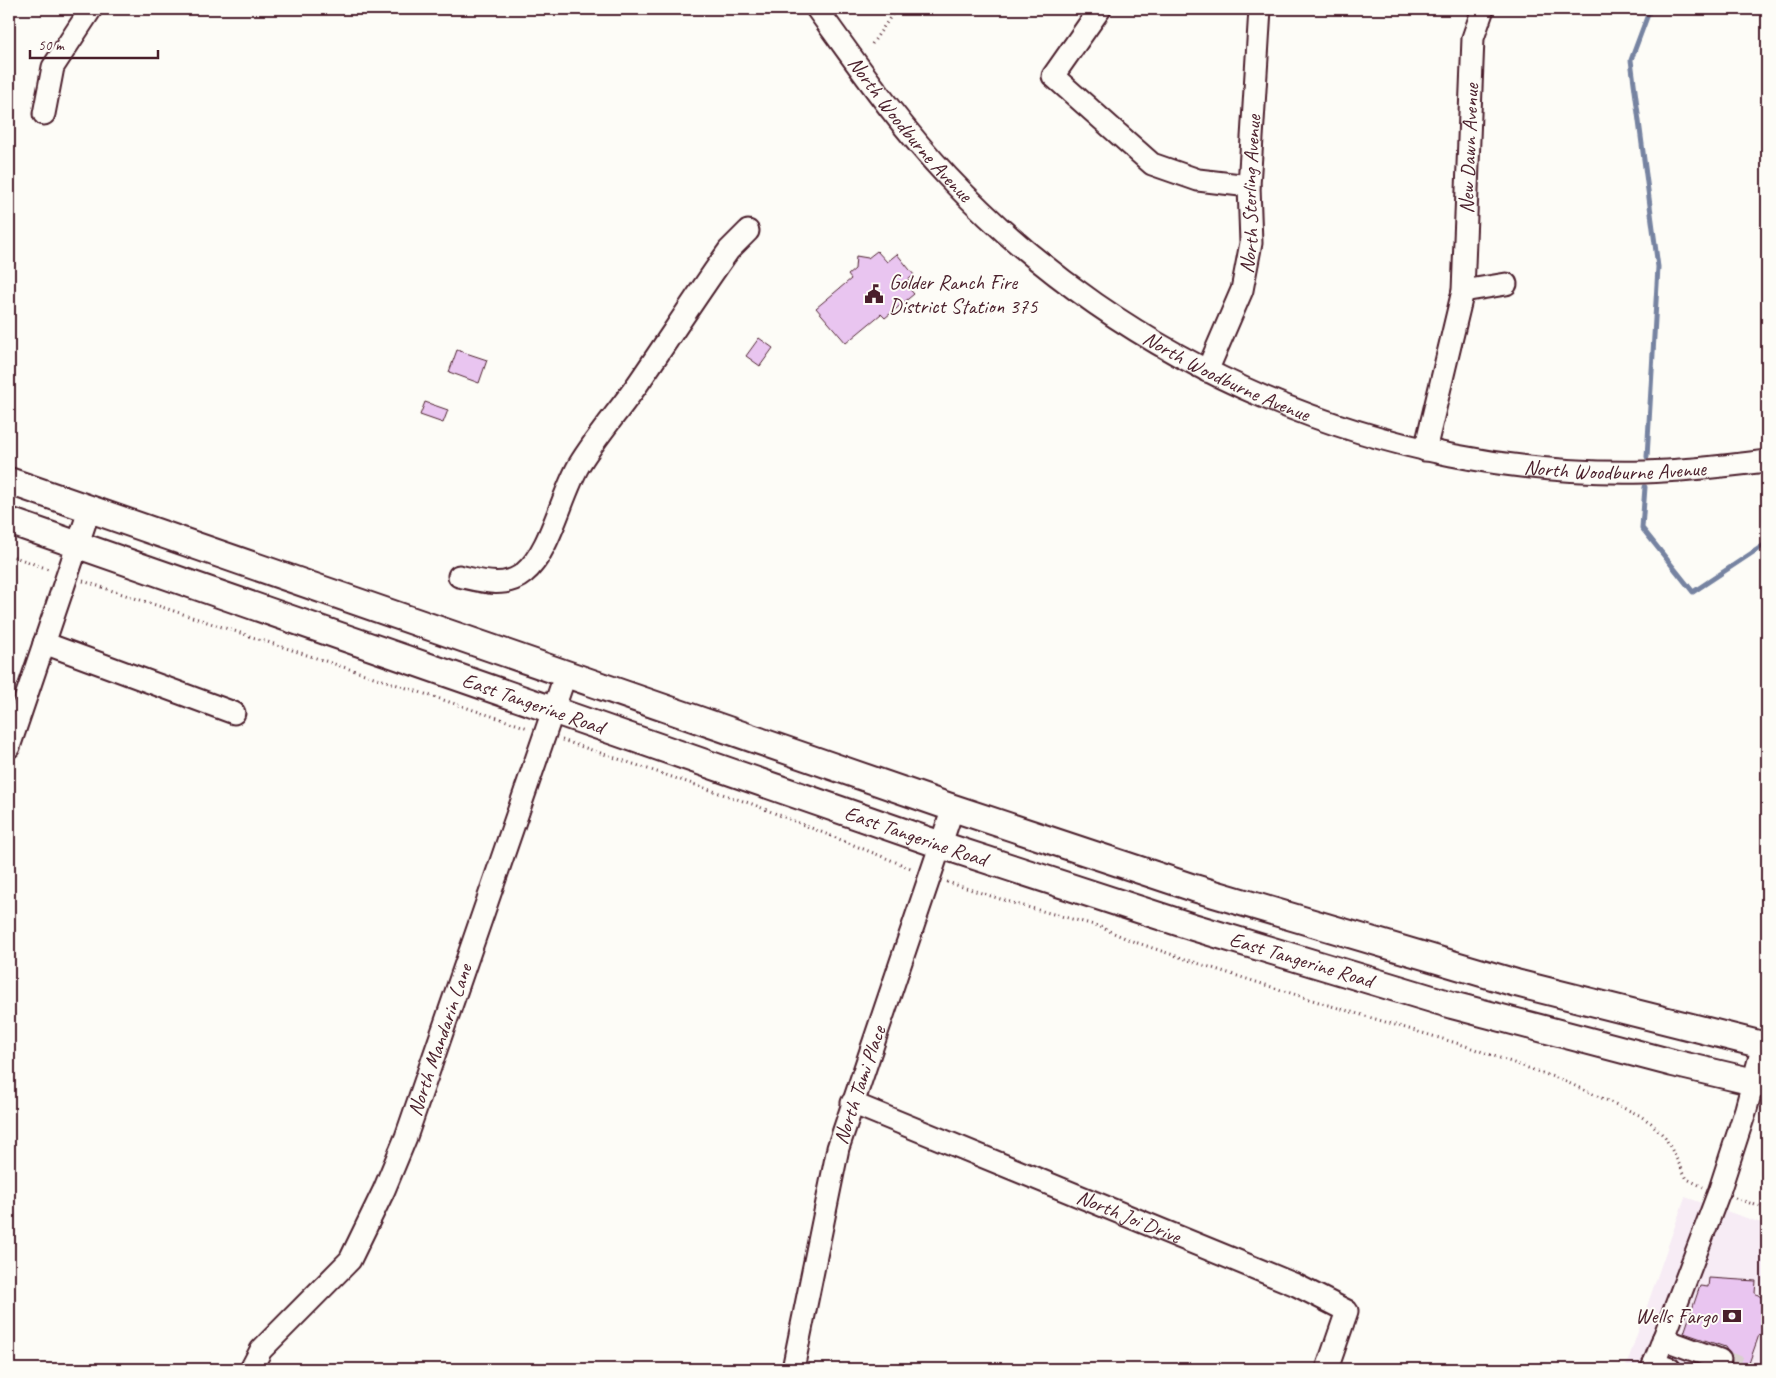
<svg xmlns="http://www.w3.org/2000/svg" width="1776" height="1378" viewBox="0 0 1776 1378" font-family="Caveat,sans-serif">
<rect width="100%" height="100%" fill="#fdfcf7"/>
<filter id="ink" filterUnits="userSpaceOnUse"><feTurbulence type="fractalNoise" baseFrequency=".02" numOctaves="2"/><feDisplacementMap in="SourceGraphic" scale="10" xChannelSelector="R" yChannelSelector="G"/><feConvolveMatrix kernelMatrix="1 2 1 2 8 2 1 2 1" color-interpolation-filters="sRGB"/></filter>
<g filter="url(#ink)">
<path fill="#f7ecf5" d="M 1685,1197 L 1767,1225 L 1767,1369 L 1625,1369 Z"/>
<g fill="none" stroke-linecap="round" stroke-linejoin="round">
<path stroke="#7683a1" stroke-width="5" d="M 1647,457 L 1658,267 L 1631,60 L 1650,9
M 1645,487 L 1642,528 L 1693,592 L 1767,543"/>
</g>
<path fill="#e9c5f0" stroke="#4a1f2b" d="M 877,251 L 887,262 L 897,254 L 914,275 L 904,283 L 914,294 L 885,318 L 881,314 L 846,343 L 816,308 L 851,279 L 848,275 L 855,269 L 856,256 L 868,258 Z
M 759,338 L 773,348 L 760,366 L 746,356 Z
M 457,350 L 487,360 L 479,383 L 449,372 Z
M 425,402 L 448,410 L 443,423 L 420,415 Z
M 1709,1278 L 1756,1281 L 1755,1293 L 1767,1301 L 1767,1329 L 1759,1335 L 1747,1369 L 1728,1369 L 1732,1358 L 1725,1347 L 1684,1333 L 1700,1286 L 1708,1287 Z"/>
<g fill="none" stroke-linecap="round" stroke-linejoin="round">
<path stroke="#d9d0ce" stroke-width="21" stroke-dasharray="21 11" stroke-linecap="butt" d="M 1720,1360 L 1746,1369"/>
<g stroke="#4a1f2b" stroke-width="25">
<g id="minor">
<path id="s1" d="M 817,9 C 859,67 899,125 948,177 C 1126,366 1384,478 1645,472 C 1686,471 1726,466 1767,461"/>
<path d="M 1100,9 L 1053,76 L 1152,164 L 1198,180 L 1249,186"/>
<path d="M 44,114 L 53,67 L 91,9"/>
<path d="M 1463,291 L 1506,284"/>
<path id="s2" d="M 1207,371 L 1242,290 L 1251,243 L 1249,186 L 1260,9"/>
<path id="s3" d="M 1425,450 L 1463,291 L 1473,38 L 1483,9"/>
<path d="M 459,576 C 481,581 505,589 524,573 C 550,552 561,496 579,465 C 596,437 618,412 637,385 C 668,340 697,295 729,250 L 748,231"/>
<path d="M 44,643 L 234,713"/>
<path d="M 9,747 L 90,508"/>
<path id="s4" d="M 852,1103 L 1296,1285 L 1347,1311 L 1327,1369"/>
<path d="M 1663,1339 L 1720,1360"/>
<path d="M 1654,1363 L 1670,1369"/>
<path id="s5" d="M 251,1369 L 261,1350 L 350,1260 L 384,1190 L 406,1137 L 566,673"/>
<path id="s6" d="M 793,1369 L 838,1148 L 953,808"/>
<path d="M 1652,1369 L 1719,1192 L 1746,1109 L 1763,1045"/>
</g>
</g>
<g stroke="#4a1f2b" stroke-width="30">
<g id="major">
<path d="M 9,481 L 953,808 L 1194,888 L 1516,983 L 1767,1046"/>
<path id="s7" d="M 9,521 L 941,845 L 1193,927 L 1452,1005 L 1673,1063 L 1767,1085"/>
</g>
</g>
<path stroke="#4a1f2b" stroke-width="3" stroke-dasharray="1 4" stroke-linecap="butt" d="M 872,44 L 896,9
M 9,555 L 51,570
M 83,581 L 528,728
M 562,740 L 752,804 L 913,869
M 947,882 L 1016,904 L 1098,926 L 1132,941 L 1197,963 L 1328,1005 L 1463,1045 L 1562,1080 L 1639,1115 L 1651,1123 L 1665,1137 L 1687,1179 L 1703,1187
M 1735,1198 L 1767,1209"/>
<use href="#minor" stroke="#fdfcf7" stroke-width="21"/>
<use href="#major" stroke="#fdfcf7" stroke-width="26"/>
</g>
</g>
<defs>
<g id="civic-bare" transform="scale(1.5)"><path d="M-.6-6.5H3V-4.5H.6V-3L4-1V1h2V6H-6V1h2V-1L-.6-3ZM-1.2 2.5V6h2.4V2.5Z" fill="#4a1f2b" stroke="#fdfcf7" stroke-width="2.5" paint-order="stroke"/></g>
<g id="bank-bare" transform="scale(1.5)"><path d="M-6-4H6V4H-6ZM0-2.3a2.3 2.3 0 1 0 0 4.6a2.3 2.3 0 1 0 0-4.6Z" fill="#4a1f2b" stroke="#fdfcf7" stroke-width="2.5" paint-order="stroke"/></g>
</defs>
<g fill-rule="evenodd">
<use href="#civic-bare" x="874" y="294"/>
<use href="#bank-bare" x="1732" y="1316"/>
</g>
<g text-anchor="middle" dominant-baseline="central" stroke-width="4" stroke-linejoin="round" paint-order="stroke">
<g font-size="21" fill="#4a1f2b" stroke="#fdfcf7">
<text stroke="none"><textPath href="#s1" startOffset="152">North Woodburne Avenue</textPath></text>
<text stroke="none"><textPath href="#s3" startOffset="306">New Dawn Avenue</textPath></text>
<text stroke="none"><textPath href="#s2" startOffset="185">North Sterling Avenue</textPath></text>
<text stroke="none"><textPath href="#s1" startOffset="558">North Woodburne Avenue</textPath></text>
<text stroke="none"><textPath href="#s1" startOffset="962">North Woodburne Avenue</textPath></text>
<text stroke="none"><textPath href="#s7" startOffset="555">East Tangerine Road</textPath></text>
<text stroke="none"><textPath href="#s7" startOffset="960">East Tangerine Road</textPath></text>
<text stroke="none"><textPath href="#s7" startOffset="1365">East Tangerine Road</textPath></text>
<text stroke="none"><textPath href="#s5" startOffset="386">North Mandarin Lane</textPath></text>
<text stroke="none"><textPath href="#s6" startOffset="292">North Tami Place</textPath></text>
<text stroke="none"><textPath href="#s4" startOffset="299">North Joi Drive</textPath></text>
</g>
<g font-size="21" fill="#4a1f2b" stroke="#fdfcf7" text-anchor="start">
<text x="889" y="282">Golder Ranch Fire<tspan x="889" dy="24">District Station 375</tspan></text>
<text x="1717" y="1316" text-anchor="end">Wells Fargo</text>
</g>
</g>
<rect width="1776" height="1378" fill="none" stroke="#fdfcf7" stroke-width="30"/>
<rect x="15" y="15" width="1746" height="1348" fill="none" stroke="#4a1f2b" stroke-width="2" filter="url(#ink)"/>
<path d="M30 50v8h128v-8" fill="none" stroke="#4a1f2b" stroke-width="2.5"/>
<text x="38" y="50" font-size="15" fill="#4a1f2b" stroke="#fdfcf7" stroke-width="4" paint-order="stroke">50 m</text>
</svg>
